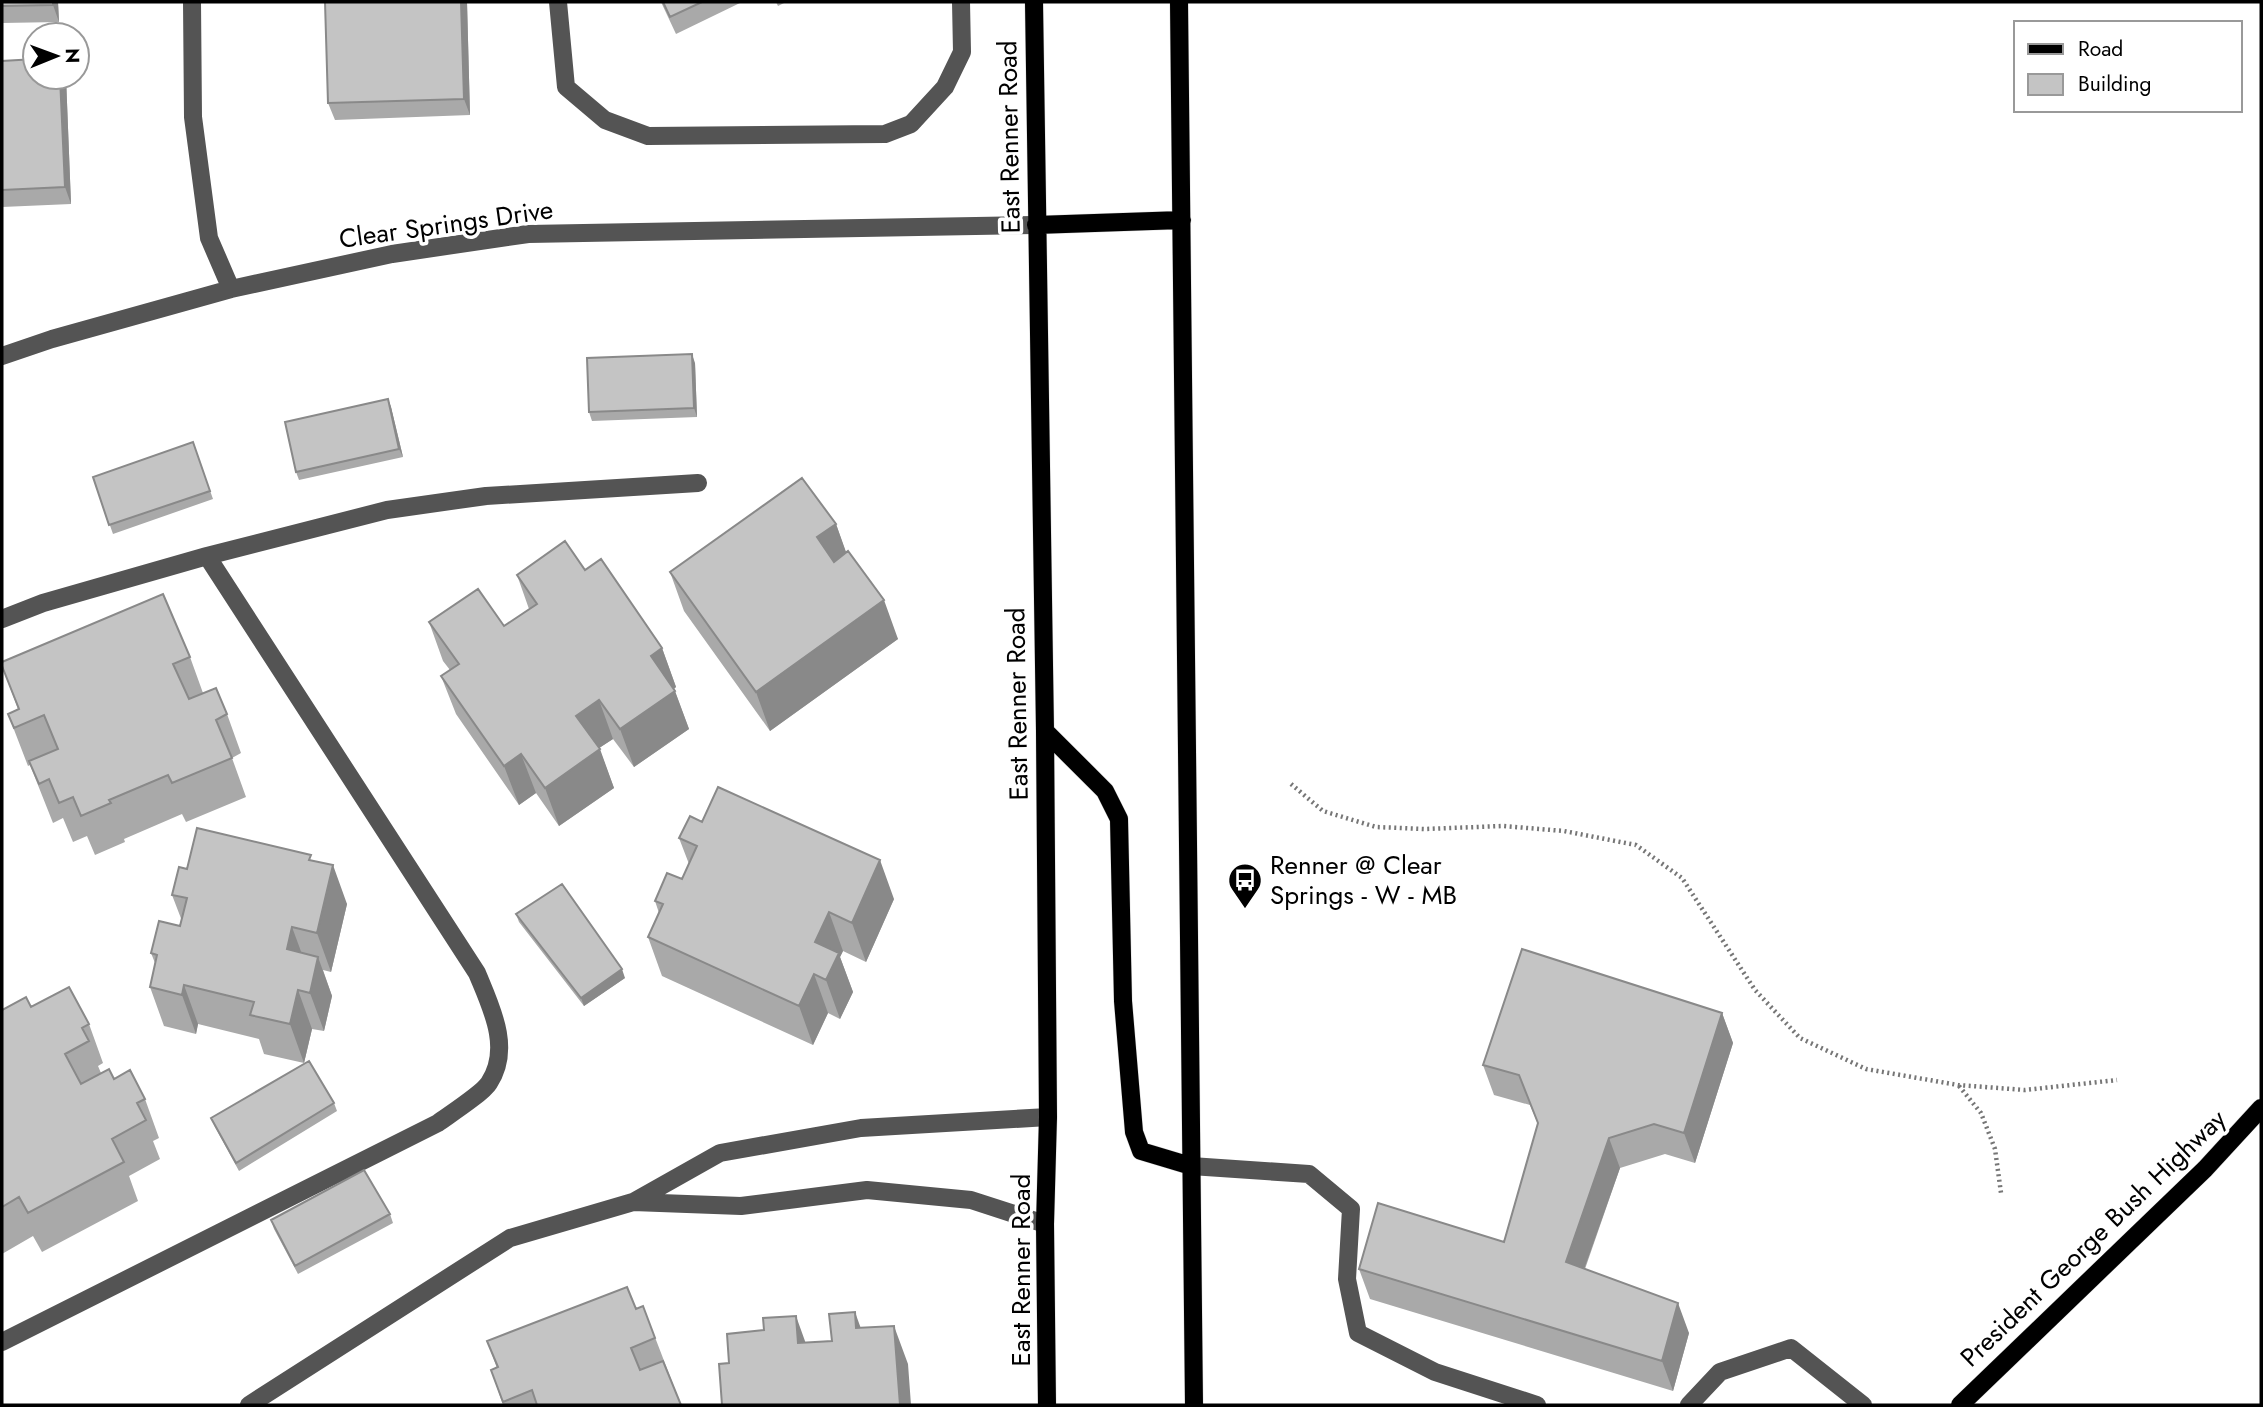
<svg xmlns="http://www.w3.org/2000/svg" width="2263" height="1407" viewBox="0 0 2263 1407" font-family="Jost,sans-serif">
<rect width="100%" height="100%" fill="#fff"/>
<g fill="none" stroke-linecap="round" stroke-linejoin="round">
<g stroke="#dbdbdb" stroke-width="19">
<path id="major" d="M 1034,2 L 1045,731 L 1048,1117 L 1045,1224 L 1047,1405
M 1179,2 L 1194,1405
M 1036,225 L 1182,220
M 1045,731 L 1105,791 L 1119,819 L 1123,1001 L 1134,1132 L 1141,1151 L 1191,1166
M 1960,1405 L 2205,1169 L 2261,1108"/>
</g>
<path stroke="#767676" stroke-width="4.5" stroke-dasharray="2 3.5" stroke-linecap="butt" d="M 1291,784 L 1323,811 L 1376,827 L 1424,829 L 1503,826 L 1564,831 L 1636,845 L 1682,878 L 1755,990 L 1800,1038 L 1866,1069 L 1958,1085 L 2025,1090 L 2117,1080
M 1959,1086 L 1981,1113 L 1995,1149 L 2001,1193"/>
<path stroke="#545454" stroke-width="18" d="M 192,2 L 193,117 L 209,238 L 231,289
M 558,2 L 566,87 L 605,120 L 648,136 L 885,134 L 911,124 L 945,87 L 962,52 L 961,2
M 2,356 L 52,339 L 231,289 L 392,254 L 528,234 L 1036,225
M 2,619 L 43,603 L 207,556 L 387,510 L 486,496 L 698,483
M 1191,1166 L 1309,1174 L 1351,1209 L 1347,1279 L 1358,1333 L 1435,1372 L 1537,1405
M 633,1202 L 741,1206 L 867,1190 L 971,1200 L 1045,1224
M 2,1342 L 438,1123 C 449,1115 483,1093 489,1083 C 512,1048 491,1007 477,973 L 207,556
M 249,1405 L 510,1238 L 633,1202 L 720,1153 L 861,1128 L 1048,1117
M 1689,1405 L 1720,1372 L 1791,1348 L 1863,1405"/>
<use href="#major" stroke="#000" stroke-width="18"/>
</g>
<path fill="#a9a9a9" d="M 2,2 L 58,2 L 59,22 L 2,23 Z
M 467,2 L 470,115 L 335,120 L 328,103 Z
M 661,2 L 742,2 L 676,34 Z
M 776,2 L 786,2 L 778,6 Z
M 2,61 L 35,77 L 66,77 L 71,204 L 2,207 Z
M 695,363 L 697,417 L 592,421 L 589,412 Z
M 388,399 L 391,407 L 403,457 L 299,480 L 296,472 Z
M 193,442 L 213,499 L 113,534 L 93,477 Z
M 836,524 L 846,553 L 898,639 L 770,731 L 684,611 L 670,572 Z
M 585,570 L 662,648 L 676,687 L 674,689 L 689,729 L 634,767 L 613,739 L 599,748 L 614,788 L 559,826 L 536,793 L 519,805 L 456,714 L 441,676 L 450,670 L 443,661 L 429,622 L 504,626 L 529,609 L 517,575 Z
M 190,657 L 203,693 L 227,714 L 241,753 L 232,758 L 246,797 L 186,822 L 182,814 L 124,839 L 125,842 L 95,855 L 87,836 L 73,842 L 63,818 L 53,823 L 30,765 L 28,766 L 8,714 L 18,709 L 2,666 Z
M 702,822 L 894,899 L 866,962 L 843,951 L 840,957 L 853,992 L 840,1019 L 828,1013 L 813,1045 L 662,976 L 648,937 L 659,913 L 655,901 L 682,879 L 689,864 L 679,838 Z
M 313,861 L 347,904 L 331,972 L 323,970 L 332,996 L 324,1031 L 312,1029 L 304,1063 L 264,1054 L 259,1039 L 198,1024 L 196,1034 L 164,1026 L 150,987 L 155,963 L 151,953 L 180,926 L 182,921 L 172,895 L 187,869 Z
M 516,914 L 625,978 L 584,1006 L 519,922 Z
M 31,1007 L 89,1024 L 103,1063 L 98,1066 L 101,1073 L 114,1079 L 145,1099 L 159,1138 L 153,1141 L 160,1159 L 129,1176 L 138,1201 L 42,1252 L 33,1236 L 2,1254 L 2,1010 Z
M 1722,1013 L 1733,1043 L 1695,1163 L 1665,1154 L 1620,1168 L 1585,1269 L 1689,1333 L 1673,1391 L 1370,1299 L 1359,1269 L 1504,1242 L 1538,1124 L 1530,1105 L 1494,1095 L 1483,1065 Z
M 334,1103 L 337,1111 L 239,1171 L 215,1127 L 211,1118 Z
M 390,1214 L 393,1223 L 298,1274 L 274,1229 L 271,1220 Z
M 643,1306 L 681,1405 L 503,1405 L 491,1370 L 497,1368 L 487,1341 L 636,1309 Z"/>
<path fill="#898989" d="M 53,2 L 58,2 L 59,22 L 53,5 Z
M 461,2 L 467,2 L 470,115 L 464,99 Z
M 60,77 L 66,77 L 71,204 L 65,187 Z
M 692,354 L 695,363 L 697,417 L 694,408 Z
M 388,399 L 391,407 L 403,457 L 399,449 Z
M 836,524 L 850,563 L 831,575 L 817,537 Z
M 884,600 L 898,639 L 770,731 L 756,692 Z
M 662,648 L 676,687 L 665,695 L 651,656 Z
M 675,691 L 689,729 L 634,767 L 620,729 Z
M 599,700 L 613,739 L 590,754 L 576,716 Z
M 600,749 L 614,788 L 559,826 L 545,788 Z
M 521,754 L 536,793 L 519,805 L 504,766 Z
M 880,860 L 894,899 L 866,962 L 852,923 Z
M 333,865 L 347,904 L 331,972 L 317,933 Z
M 829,912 L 843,951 L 840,957 L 853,992 L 840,1019 L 826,980 L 815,942 Z
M 292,927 L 306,965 L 287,949 Z
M 318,957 L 332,996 L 324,1031 L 310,993 Z
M 622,969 L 625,978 L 584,1006 L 581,998 Z
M 814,974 L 828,1013 L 813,1045 L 799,1006 Z
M 184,985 L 198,1024 L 196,1034 L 182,995 Z
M 298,990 L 312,1029 L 304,1063 L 290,1024 Z
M 1722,1013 L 1733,1043 L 1695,1163 L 1684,1133 Z
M 1609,1138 L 1620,1168 L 1576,1292 L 1566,1262 Z
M 1678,1303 L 1689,1333 L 1673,1391 L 1662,1361 Z
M 855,1312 L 869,1351 L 856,1328 Z
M 796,1316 L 810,1355 L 798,1343 Z
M 894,1326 L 908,1364 L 911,1405 L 900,1405 Z"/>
<path fill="#c4c4c4" stroke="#898989" stroke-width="2" d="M 2,2 L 53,2 L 53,5 L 2,6 Z
M 325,2 L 461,2 L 464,99 L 328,103 Z
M 663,2 L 702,2 L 670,17 Z
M 35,59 L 35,77 L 60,77 L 65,187 L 2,190 L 2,61 Z
M 692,354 L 694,408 L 589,412 L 587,358 Z
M 388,399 L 399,449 L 296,472 L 285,422 Z
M 193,442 L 210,491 L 109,525 L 93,477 Z
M 802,478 L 836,524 L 817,537 L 834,562 L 848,551 L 884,600 L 756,692 L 670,572 Z
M 565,541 L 585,570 L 601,559 L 662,648 L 651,656 L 675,691 L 620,729 L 599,700 L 576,716 L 600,749 L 545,788 L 521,754 L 504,766 L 441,676 L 459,664 L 429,622 L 478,589 L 504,626 L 537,604 L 517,575 Z
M 163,594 L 190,657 L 173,664 L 189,699 L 216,688 L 227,714 L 216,720 L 232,758 L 172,783 L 168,775 L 109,800 L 111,803 L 81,816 L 73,797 L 59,803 L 49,779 L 39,784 L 29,761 L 58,749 L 44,715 L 14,728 L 8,714 L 19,709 L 2,666 L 2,662 Z
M 718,787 L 880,860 L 852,923 L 829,912 L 815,942 L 839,953 L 826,980 L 814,974 L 799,1006 L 648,937 L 663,904 L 655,901 L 667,873 L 682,879 L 697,846 L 679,838 L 690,816 L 702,822 Z
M 197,828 L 311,855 L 309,860 L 333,865 L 317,933 L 292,927 L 287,949 L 318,957 L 310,993 L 298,990 L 290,1024 L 250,1015 L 254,1002 L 184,985 L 182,995 L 150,987 L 157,955 L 151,953 L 159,921 L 180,926 L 187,898 L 172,895 L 179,867 L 187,869 Z
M 562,884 L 622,969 L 581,998 L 516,914 Z
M 1522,949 L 1722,1013 L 1684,1133 L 1654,1124 L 1609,1138 L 1566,1262 L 1678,1303 L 1662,1361 L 1359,1269 L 1378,1203 L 1504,1242 L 1538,1123 L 1519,1075 L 1483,1065 Z
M 69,987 L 89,1024 L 82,1028 L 89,1041 L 65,1054 L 81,1084 L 109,1069 L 114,1079 L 130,1070 L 145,1099 L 137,1103 L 146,1120 L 112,1139 L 124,1162 L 28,1213 L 19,1197 L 2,1207 L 2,1010 L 26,997 L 31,1007 Z
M 309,1061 L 334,1103 L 236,1163 L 211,1118 Z
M 364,1170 L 390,1214 L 295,1266 L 271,1220 Z
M 627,1287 L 636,1309 L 643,1306 L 655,1338 L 631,1348 L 640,1370 L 663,1361 L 681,1405 L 537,1405 L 532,1390 L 503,1402 L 491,1370 L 498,1367 L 487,1341 Z
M 855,1312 L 856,1328 L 894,1326 L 900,1405 L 722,1405 L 719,1364 L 729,1363 L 727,1334 L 764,1330 L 763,1318 L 796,1316 L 798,1343 L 832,1341 L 829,1314 Z"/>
<defs>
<g id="bus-pin" transform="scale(1.75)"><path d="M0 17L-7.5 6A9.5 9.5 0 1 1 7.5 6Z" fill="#000" stroke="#fff"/><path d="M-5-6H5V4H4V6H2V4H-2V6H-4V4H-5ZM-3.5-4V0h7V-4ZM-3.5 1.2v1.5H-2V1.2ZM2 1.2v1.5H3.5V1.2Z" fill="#fff"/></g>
</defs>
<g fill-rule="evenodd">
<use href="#bus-pin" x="1245" y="880"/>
</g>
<g text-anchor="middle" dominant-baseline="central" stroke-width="7" stroke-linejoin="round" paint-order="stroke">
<g font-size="26" fill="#000" stroke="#fff">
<text transform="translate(1009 137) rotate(-91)">East Renner Road</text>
<text transform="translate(446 224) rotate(-8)">Clear Springs Drive</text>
<text transform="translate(1017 704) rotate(-91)">East Renner Road</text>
<text transform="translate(2093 1238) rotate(-44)">President George Bush Highway</text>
<text transform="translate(1021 1270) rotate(-90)">East Renner Road</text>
</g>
<g font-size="26" fill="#000" stroke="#fff" text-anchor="start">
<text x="1270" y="865">Renner @ Clear<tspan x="1270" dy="30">Springs - W - MB</tspan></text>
</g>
</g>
<rect width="2263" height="1407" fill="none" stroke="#000000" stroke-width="7"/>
<rect x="2014" y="21" width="228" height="91" fill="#ffffff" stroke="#999999" stroke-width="2"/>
<rect x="2028" y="44" width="35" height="10" fill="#000000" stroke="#999999" stroke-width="2"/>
<text x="2078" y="56" font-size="21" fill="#000000">Road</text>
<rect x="2028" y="74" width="35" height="21" fill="#c4c4c4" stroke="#999999" stroke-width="2"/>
<text x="2078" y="91" font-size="21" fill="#000000">Building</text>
<g transform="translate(56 56) rotate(89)"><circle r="33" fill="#ffffff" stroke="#999999" stroke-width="2"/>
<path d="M0-5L12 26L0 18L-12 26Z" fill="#000000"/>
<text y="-10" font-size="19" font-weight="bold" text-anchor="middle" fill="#000000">N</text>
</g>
</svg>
